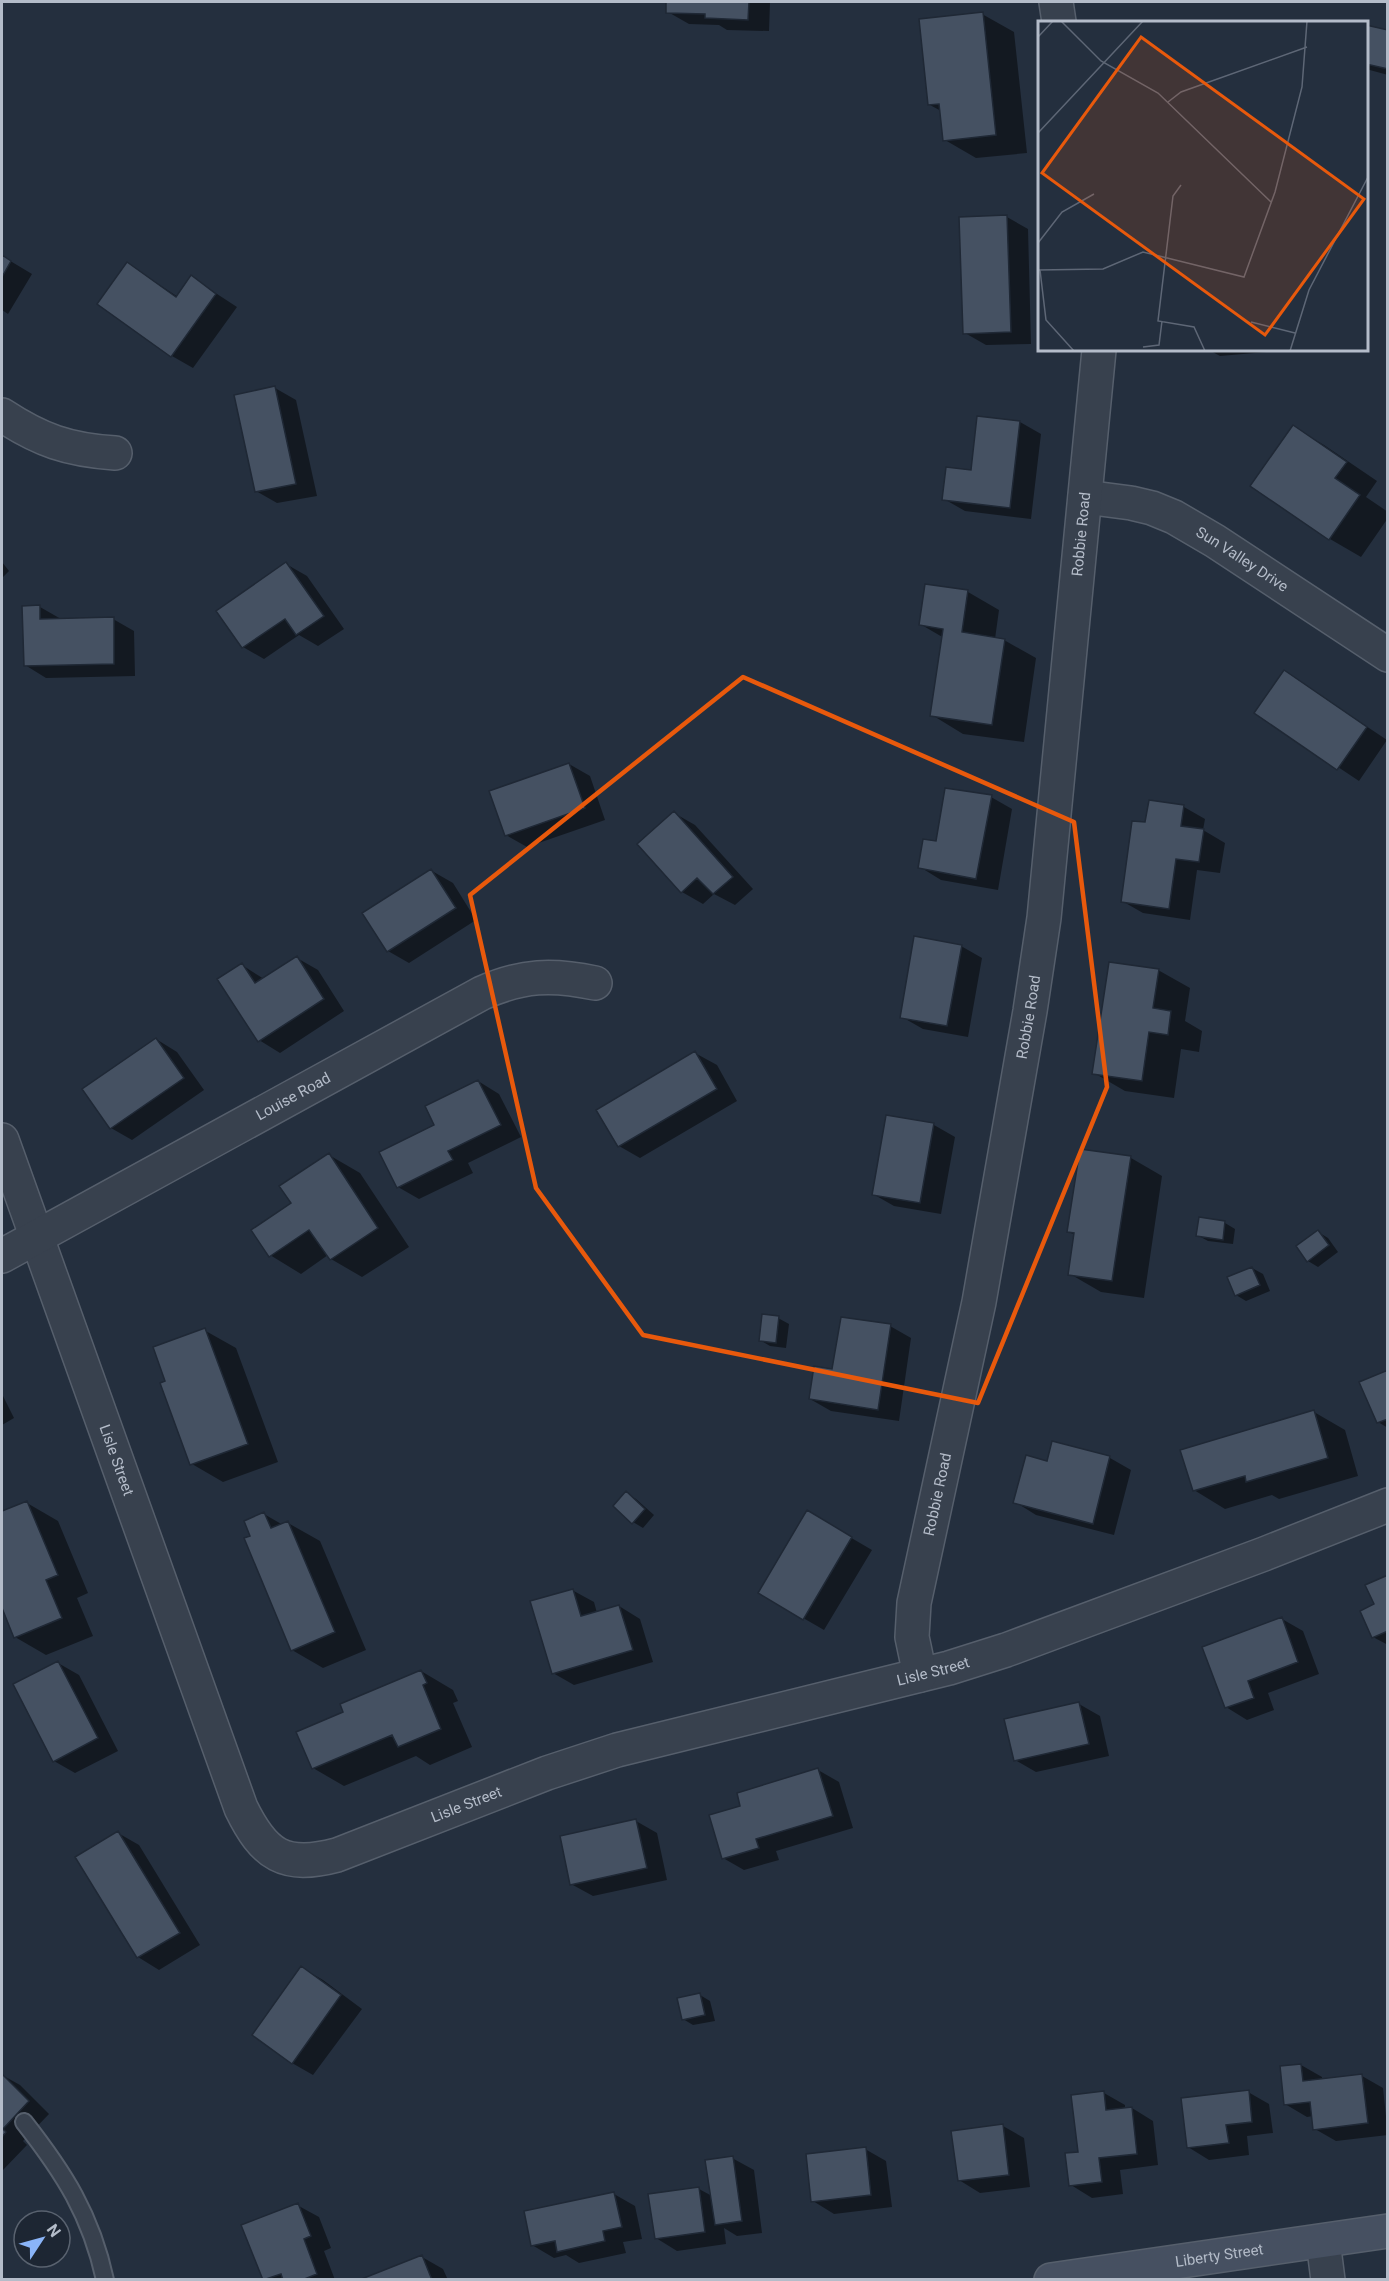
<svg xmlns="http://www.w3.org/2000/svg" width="1389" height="2281" viewBox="0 0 1389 2281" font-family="Roboto,sans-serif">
<rect width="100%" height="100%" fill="#242f3e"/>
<path fill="#0007" d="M 668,2 L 770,2 L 769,31 L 727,30 L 719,25 L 689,24 L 668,12 Z
M 982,14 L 1014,32 L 1027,153 L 976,158 L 945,140 L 941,111 L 930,105 Z
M 1366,27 L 1388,32 L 1388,75 L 1366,69 Z
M 1007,217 L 1028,229 L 1031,344 L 986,345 L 965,333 Z
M 2,256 L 32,274 L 8,314 L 2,310 Z
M 128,264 L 178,297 L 191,277 L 237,307 L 193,368 L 172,356 Z
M 1209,350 L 1288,350 L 1220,356 Z
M 275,388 L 296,400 L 317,496 L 277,503 L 256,491 Z
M 1020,422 L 1041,434 L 1031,519 L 965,511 L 944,499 Z
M 1293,427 L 1324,445 L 1377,481 L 1366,497 L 1388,512 L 1388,518 L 1361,557 L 1330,539 L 1252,486 Z
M 2,562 L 9,571 L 2,578 Z
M 286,564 L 307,576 L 344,629 L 318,646 L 299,635 L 264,659 L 243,647 Z
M 926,586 L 968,592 L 999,610 L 995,639 L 1004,640 L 1036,658 L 1024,742 L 963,734 L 932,715 L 944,638 L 920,624 Z
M 40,607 L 61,619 L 113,619 L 134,631 L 135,676 L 46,678 L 25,665 Z
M 1285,672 L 1387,740 L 1359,781 L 1257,713 Z
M 569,764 L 590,776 L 605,820 L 527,847 L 506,835 Z
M 991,797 L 1012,809 L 998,890 L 941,880 L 920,867 L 937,843 Z
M 1150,802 L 1184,807 L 1205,819 L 1203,830 L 1225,843 L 1220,873 L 1197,870 L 1190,920 L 1143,913 L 1122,901 L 1146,824 Z
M 674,813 L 695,825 L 753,889 L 735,905 L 714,894 L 703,904 L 682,892 Z
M 432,871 L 453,883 L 476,920 L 409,963 L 388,951 Z
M 961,946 L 982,958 L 968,1037 L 923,1029 L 902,1017 Z
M 297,958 L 318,970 L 344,1011 L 280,1053 L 259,1040 L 242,965 L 264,979 Z
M 1158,970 L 1190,988 L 1185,1021 L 1202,1031 L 1199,1052 L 1181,1049 L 1174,1098 L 1125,1091 L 1094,1073 Z
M 156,1039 L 177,1052 L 204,1090 L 132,1140 L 111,1128 Z
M 695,1053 L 717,1065 L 737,1101 L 640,1158 L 619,1146 Z
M 478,1081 L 499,1094 L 521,1137 L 468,1163 L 473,1173 L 419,1199 L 398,1187 L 436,1125 Z
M 887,1116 L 934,1125 L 955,1137 L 941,1214 L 894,1206 L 873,1194 Z
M 329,1155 L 360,1173 L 409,1247 L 362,1277 L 331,1259 L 328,1255 L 301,1274 L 270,1255 L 293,1204 Z
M 1131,1158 L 1162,1176 L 1144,1298 L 1101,1292 L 1070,1274 L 1075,1235 L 1069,1232 Z
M 1200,1219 L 1225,1223 L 1235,1229 L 1233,1244 L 1208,1241 L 1197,1235 Z
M 1318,1232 L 1328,1238 L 1338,1252 L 1318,1267 L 1308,1261 Z
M 1252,1268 L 1263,1274 L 1270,1291 L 1246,1301 L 1236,1295 Z
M 778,1318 L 789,1324 L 786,1348 L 770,1346 L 760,1340 Z
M 890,1326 L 911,1338 L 899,1421 L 831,1411 L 810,1399 Z
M 204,1330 L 236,1348 L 278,1462 L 223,1482 L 192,1464 L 167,1382 Z
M 1388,1371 L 1388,1428 L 1378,1422 Z
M 2,1394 L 14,1418 L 2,1425 Z
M 1314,1412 L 1345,1430 L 1358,1476 L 1279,1499 L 1272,1495 L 1225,1509 L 1194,1490 Z
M 1053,1443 L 1110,1458 L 1131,1470 L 1114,1535 L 1036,1515 L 1015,1502 L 1048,1463 Z
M 626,1493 L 636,1499 L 654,1515 L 643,1528 L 633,1522 Z
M 27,1503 L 58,1521 L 88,1593 L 77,1598 L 93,1636 L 46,1655 L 15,1637 L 2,1604 L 2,1513 Z
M 807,1512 L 872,1550 L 824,1630 L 760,1593 Z
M 264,1514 L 283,1525 L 288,1523 L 320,1541 L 366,1650 L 323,1668 L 292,1650 L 252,1537 Z
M 1388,1576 L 1388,1645 L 1373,1637 L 1376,1605 Z
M 572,1590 L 594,1602 L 597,1613 L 619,1606 L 640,1619 L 653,1662 L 574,1685 L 553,1673 Z
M 1282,1619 L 1303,1631 L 1319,1674 L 1268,1693 L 1274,1710 L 1247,1720 L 1226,1707 Z
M 58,1663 L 79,1675 L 118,1751 L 75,1773 L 54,1761 Z
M 421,1671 L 453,1690 L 458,1701 L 453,1703 L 472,1747 L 430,1765 L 416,1756 L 344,1786 L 313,1768 L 345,1713 Z
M 1079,1704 L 1100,1716 L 1109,1756 L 1036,1772 L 1015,1760 Z
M 818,1770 L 839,1782 L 853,1828 L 776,1851 L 779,1860 L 744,1870 L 723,1858 L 742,1807 Z
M 636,1821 L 657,1833 L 667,1880 L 593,1896 L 571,1884 Z
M 118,1833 L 139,1845 L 200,1945 L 159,1970 L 138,1957 L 78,1857 Z
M 302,1968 L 323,1980 L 362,2009 L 313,2075 L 292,2063 Z
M 700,1995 L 710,2001 L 715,2021 L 693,2025 L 683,2019 Z
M 1301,2065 L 1322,2077 L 1322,2080 L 1362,2076 L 1383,2088 L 1388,2135 L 1336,2141 L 1315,2129 L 1313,2116 L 1307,2117 L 1285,2104 Z
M 2,2075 L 20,2085 L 49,2114 L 23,2141 L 27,2145 L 2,2171 Z
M 1248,2092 L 1269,2104 L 1273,2133 L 1247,2136 L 1249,2155 L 1209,2160 L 1188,2147 Z
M 1104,2093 L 1125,2105 L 1125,2109 L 1132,2108 L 1153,2121 L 1158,2165 L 1120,2170 L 1123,2194 L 1092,2198 L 1071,2185 Z
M 1003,2126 L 1024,2138 L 1030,2187 L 980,2193 L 959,2180 Z
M 865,2149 L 886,2161 L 892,2207 L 834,2214 L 813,2201 Z
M 732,2158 L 754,2170 L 762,2233 L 737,2236 L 724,2228 L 726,2244 L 677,2251 L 656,2238 L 699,2189 L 712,2196 Z
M 614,2194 L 635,2206 L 642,2239 L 623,2242 L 626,2253 L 579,2263 L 566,2255 L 554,2258 L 532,2245 Z
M 297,2205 L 319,2217 L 331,2248 L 324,2251 L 335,2280 L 265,2280 L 243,2226 Z
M 422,2257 L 443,2269 L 448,2280 L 363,2280 Z"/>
<path fill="#455162" stroke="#1f2835" stroke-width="1.5" d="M 666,2 L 749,2 L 748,20 L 705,18 L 705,14 L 666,13 Z
M 983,12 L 996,135 L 943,141 L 939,104 L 928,105 L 919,19 Z
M 1366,25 L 1388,30 L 1388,69 L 1366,64 Z
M 1007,215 L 1011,332 L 963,334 L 959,217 Z
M 2,255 L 11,261 L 2,277 Z
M 127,262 L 176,297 L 191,275 L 216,294 L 171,357 L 97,304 Z
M 275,386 L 296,484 L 255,492 L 234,395 Z
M 977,416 L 1020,421 L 1010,508 L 942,500 L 946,467 L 971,470 Z
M 1293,425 L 1347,462 L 1335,478 L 1360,495 L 1329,540 L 1250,486 Z
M 286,562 L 324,616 L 296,635 L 285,619 L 242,648 L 216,611 Z
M 925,584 L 968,590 L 962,632 L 1005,639 L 992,725 L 930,716 L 943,629 L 919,625 Z
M 40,605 L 40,619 L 114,617 L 114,664 L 24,666 L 22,606 Z
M 1284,670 L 1367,727 L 1337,770 L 1254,713 Z
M 569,763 L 585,808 L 505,836 L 489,791 Z
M 945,788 L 992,795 L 976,879 L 918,868 L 923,839 L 936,841 Z
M 1149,800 L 1184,805 L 1181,826 L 1204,829 L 1199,862 L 1176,859 L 1169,909 L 1121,902 L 1132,821 L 1145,822 Z
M 674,811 L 733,877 L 713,894 L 697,878 L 681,893 L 637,844 Z
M 431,869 L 456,908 L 387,952 L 362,913 Z
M 914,936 L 962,945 L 947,1026 L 900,1018 Z
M 297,956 L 324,999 L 258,1042 L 217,979 L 242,963 L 255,983 Z
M 1109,962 L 1159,969 L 1153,1008 L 1171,1011 L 1168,1035 L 1149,1032 L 1142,1081 L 1092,1074 Z
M 156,1038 L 184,1078 L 110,1129 L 82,1089 Z
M 695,1051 L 717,1089 L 618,1147 L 596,1110 Z
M 478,1080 L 501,1125 L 448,1151 L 453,1160 L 397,1188 L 379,1152 L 434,1125 L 425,1106 Z
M 886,1115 L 934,1123 L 920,1203 L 872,1195 Z
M 1080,1149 L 1131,1156 L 1112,1281 L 1068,1275 L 1074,1233 L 1067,1232 Z
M 329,1153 L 378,1228 L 330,1260 L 309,1230 L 269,1257 L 251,1230 L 291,1203 L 279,1186 Z
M 1199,1217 L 1225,1221 L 1223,1240 L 1196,1236 Z
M 1318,1230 L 1329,1245 L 1307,1262 L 1296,1246 Z
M 1252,1267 L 1260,1285 L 1235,1296 L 1227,1277 Z
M 762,1314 L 779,1316 L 776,1343 L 759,1341 Z
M 841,1317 L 891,1324 L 878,1410 L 809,1399 L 814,1366 L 832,1369 Z
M 205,1328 L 248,1444 L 190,1465 L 160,1383 L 165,1381 L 153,1347 Z
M 1388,1370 L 1388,1419 L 1377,1423 L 1359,1382 Z
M 1314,1410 L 1328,1458 L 1246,1482 L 1245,1476 L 1193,1491 L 1180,1450 Z
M 1052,1441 L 1110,1456 L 1093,1524 L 1013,1503 L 1026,1455 L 1047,1461 Z
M 626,1491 L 645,1509 L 632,1524 L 613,1506 Z
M 27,1501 L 58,1575 L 46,1580 L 62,1618 L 14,1638 L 2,1608 L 2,1511 Z
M 807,1510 L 852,1537 L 803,1620 L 758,1593 Z
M 264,1512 L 271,1528 L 288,1521 L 335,1632 L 291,1651 L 244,1538 L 250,1536 L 244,1521 Z
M 1388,1575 L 1388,1631 L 1372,1638 L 1360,1611 L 1374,1604 L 1365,1585 Z
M 573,1589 L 581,1616 L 619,1605 L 633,1650 L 552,1674 L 530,1601 Z
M 1282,1617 L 1298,1662 L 1248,1681 L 1254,1698 L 1225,1708 L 1202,1647 Z
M 58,1661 L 98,1738 L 53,1762 L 13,1684 Z
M 421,1670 L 427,1683 L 423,1685 L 441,1729 L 398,1747 L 392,1735 L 312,1769 L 296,1732 L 343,1712 L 340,1704 Z
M 1079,1702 L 1089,1744 L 1014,1761 L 1004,1719 Z
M 818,1768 L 833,1816 L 756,1839 L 759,1848 L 722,1859 L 709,1815 L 740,1806 L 737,1793 Z
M 636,1819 L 647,1868 L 570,1885 L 560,1836 Z
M 118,1831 L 180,1933 L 137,1958 L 75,1857 Z
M 301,1966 L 341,1995 L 292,2064 L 252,2035 Z
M 700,1993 L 705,2015 L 682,2020 L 677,1998 Z
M 1301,2064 L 1303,2081 L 1362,2074 L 1368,2123 L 1313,2130 L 1310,2102 L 1284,2105 L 1280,2066 Z
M 2,2074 L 29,2101 L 3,2129 L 6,2132 L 2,2137 Z
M 1249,2090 L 1252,2122 L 1226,2125 L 1229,2143 L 1187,2148 L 1181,2098 Z
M 1104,2091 L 1106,2110 L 1132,2107 L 1137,2154 L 1099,2158 L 1102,2182 L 1069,2186 L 1065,2153 L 1078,2152 L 1071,2095 Z
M 1003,2124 L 1009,2175 L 958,2181 L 951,2131 Z
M 866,2147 L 871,2195 L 811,2202 L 806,2154 Z
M 733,2156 L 742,2221 L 715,2225 L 705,2160 Z
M 699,2187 L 705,2232 L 655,2239 L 648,2194 Z
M 614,2192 L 622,2227 L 603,2231 L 605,2241 L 557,2252 L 555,2241 L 531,2246 L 524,2211 Z
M 298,2203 L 311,2236 L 304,2239 L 317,2274 L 302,2280 L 283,2280 L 281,2274 L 263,2280 L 241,2225 Z
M 422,2255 L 432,2280 L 359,2280 Z"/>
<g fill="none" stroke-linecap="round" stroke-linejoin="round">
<g stroke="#565f6c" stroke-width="20">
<path id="service" d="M 24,2122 C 64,2173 91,2215 105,2280"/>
</g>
<g stroke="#565f6c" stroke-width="36">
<g id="minor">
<path d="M 1056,2 L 1059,22"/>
<path d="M 2,415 C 40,440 68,450 115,453"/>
<path id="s1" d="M 1085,497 L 1131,503 L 1152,508 L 1174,517 L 1215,541 L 1388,655"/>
<path id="s2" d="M 2,1140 L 241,1808 C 264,1855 284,1869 337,1855 L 547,1773 L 617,1750 L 949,1668 L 1006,1650 L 1264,1554 L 1388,1505"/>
<path id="s3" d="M 2,1256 L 482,993 C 523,975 552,974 595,983"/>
<path id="s4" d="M 920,1675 L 912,1637 L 914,1603 L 979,1302 L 1030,1011 L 1044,918 L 1099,350"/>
<path d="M 1323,2241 L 1328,2280"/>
</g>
</g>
<g stroke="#565f6c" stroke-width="36">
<g id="secondary">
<path id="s5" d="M 1051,2280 L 1388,2231"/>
</g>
</g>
<use href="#service" stroke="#38414e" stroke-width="16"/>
<use href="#minor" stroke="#38414e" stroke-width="33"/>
<use href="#secondary" stroke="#465061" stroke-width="33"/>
</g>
<path fill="none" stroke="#e8590c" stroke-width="4.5" stroke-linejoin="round" d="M 743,677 L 1074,822 L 1107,1087 L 978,1403 L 643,1335 L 536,1188 L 470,895 Z"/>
<g text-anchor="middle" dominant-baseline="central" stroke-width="4.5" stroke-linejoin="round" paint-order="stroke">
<g font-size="15" fill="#b4bcc9" stroke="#1d2633">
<text stroke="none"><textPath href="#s4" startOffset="1156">Robbie Road</textPath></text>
<text stroke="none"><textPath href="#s1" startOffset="172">Sun Valley Drive</textPath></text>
<text stroke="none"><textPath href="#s4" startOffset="670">Robbie Road</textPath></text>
<text stroke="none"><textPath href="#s3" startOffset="332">Louise Road</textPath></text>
<text stroke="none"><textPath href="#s2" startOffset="340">Lisle Street</textPath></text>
<text stroke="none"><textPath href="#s4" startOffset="184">Robbie Road</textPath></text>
<text stroke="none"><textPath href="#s2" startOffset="1455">Lisle Street</textPath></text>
<text stroke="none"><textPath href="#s2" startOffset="969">Lisle Street</textPath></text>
<text stroke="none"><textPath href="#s5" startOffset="170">Liberty Street</textPath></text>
</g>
</g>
<g transform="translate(1038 21)">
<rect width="330" height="330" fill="#242f3e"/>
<path fill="none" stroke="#5e6776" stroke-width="1.5" d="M 23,0 L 63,40 L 120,72 L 233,181M 0,16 L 15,0M 130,81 L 143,71 L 269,26M 0,112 L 105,0M 143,164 L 135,175 L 120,300 L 156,306 L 167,330M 0,222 L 24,191 L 56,173M 0,249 L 65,248 L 105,231 L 206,256 L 237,171 L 264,66 L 269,0M 2,249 L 8,299 L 36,330M 213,301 L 257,312M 105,326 L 121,324 L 124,300M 252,330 L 271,269 L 330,156"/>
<path fill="#e8590c" fill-opacity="0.15" stroke="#e8590c" stroke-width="3" d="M 103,16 L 326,178 L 227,314 L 4,152 Z"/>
<rect width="330" height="330" fill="none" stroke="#b4bcc9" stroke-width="3"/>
</g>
<rect width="1389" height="2281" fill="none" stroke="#b4bcc9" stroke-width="6"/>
<g transform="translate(42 2239) rotate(54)"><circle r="28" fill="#1d2633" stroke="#59626f" stroke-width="1.5"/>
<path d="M0-4.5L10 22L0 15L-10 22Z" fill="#8ab4f8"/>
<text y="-9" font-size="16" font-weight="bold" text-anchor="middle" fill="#b4bcc9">N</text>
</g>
</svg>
